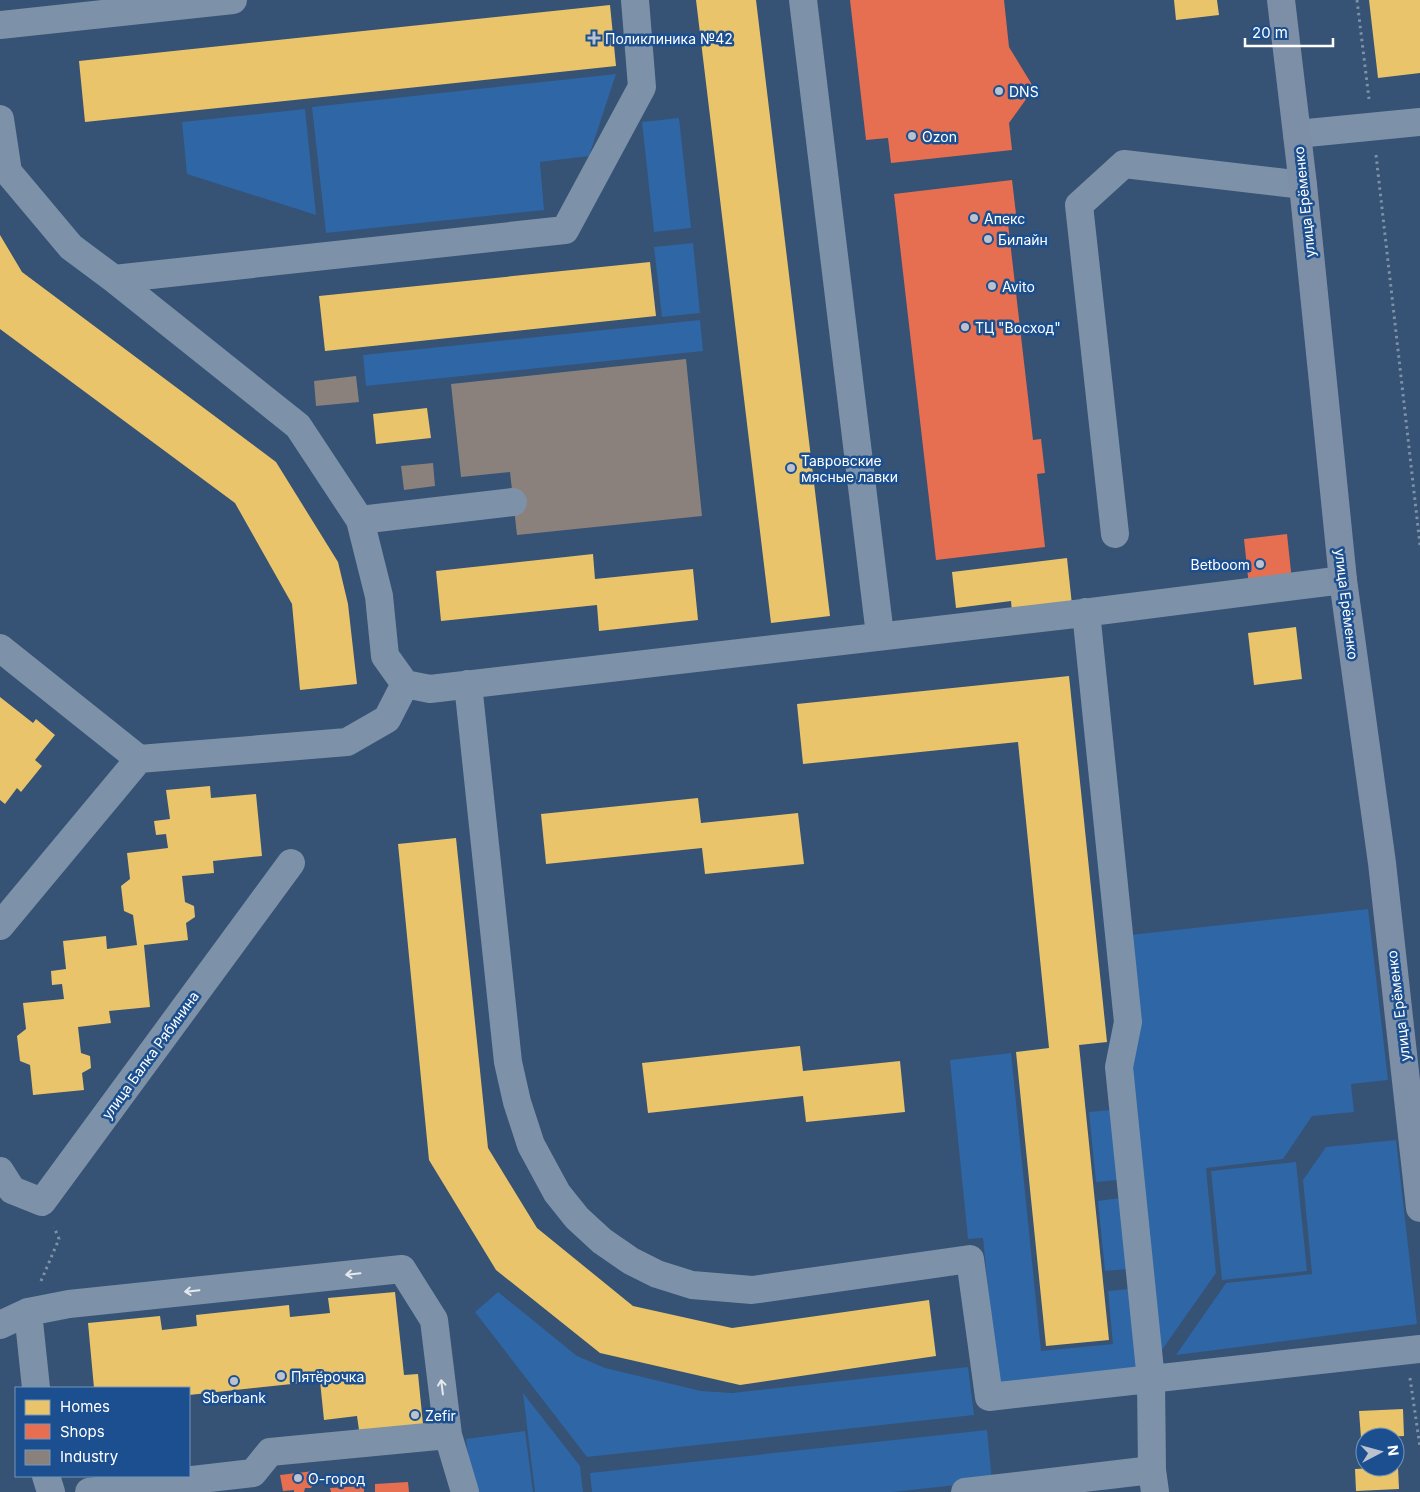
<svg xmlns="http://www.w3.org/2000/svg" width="1420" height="1492" viewBox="0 0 1420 1492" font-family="Inter,sans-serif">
<rect width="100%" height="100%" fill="#365274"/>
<path fill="#2f66a5" d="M 616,74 L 589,156 L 540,162 L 544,210 L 326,233 L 312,107 Z
M 305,109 L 316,215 L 187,174 L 182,122 Z
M 679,118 L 691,228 L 654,232 L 642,122 Z
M 693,243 L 700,313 L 662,317 L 654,247 Z
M 700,320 L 703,351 L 366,386 L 363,355 Z
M 1368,909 L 1388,1080 L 1351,1084 L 1354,1112 L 1312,1116 L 1283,1159 L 1206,1168 L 1216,1273 L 1159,1354 L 1130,1077 L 1130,935 Z
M 1011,1053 L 1041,1351 L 1113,1344 L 1108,1291 L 1129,1289 L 1137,1373 L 998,1387 L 983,1238 L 968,1239 L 950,1060 Z
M 1111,1110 L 1118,1180 L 1096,1182 L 1089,1112 Z
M 1396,1140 L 1417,1324 L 1176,1355 L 1226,1283 L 1312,1274 L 1303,1180 L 1326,1147 Z
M 1296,1162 L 1307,1271 L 1222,1280 L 1211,1171 Z
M 1120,1198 L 1127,1269 L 1105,1271 L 1098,1201 Z
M 498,1292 L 577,1356 L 605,1368 L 701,1391 L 732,1393 L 968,1367 L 974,1415 L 587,1457 L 475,1312 Z
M 523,1393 L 580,1466 L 583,1492 L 535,1492 Z
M 987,1430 L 992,1481 L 893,1492 L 592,1492 L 590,1473 Z
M 525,1431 L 533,1492 L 473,1492 L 466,1439 Z"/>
<path fill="#e9c46a" d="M 696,0 L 756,0 L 830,616 L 771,623 Z
M 1174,0 L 1217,0 L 1219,15 L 1176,20 Z
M 1369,0 L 1420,0 L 1420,73 L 1378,78 Z
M 610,5 L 616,66 L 85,122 L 79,61 Z
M 0,235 L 22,272 L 276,462 L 338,562 L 348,604 L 357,684 L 300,690 L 292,604 L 235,503 L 0,329 Z
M 650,262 L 656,316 L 325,351 L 319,296 Z
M 427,408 L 431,438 L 376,444 L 373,414 Z
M 593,554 L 595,579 L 693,569 L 698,620 L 599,631 L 597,605 L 441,621 L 436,571 Z
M 1067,558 L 1072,605 L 1012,612 L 1011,601 L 956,608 L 952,572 Z
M 1296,627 L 1302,679 L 1254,685 L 1248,633 Z
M 1069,676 L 1107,1042 L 1079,1045 L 1109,1340 L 1046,1346 L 1016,1052 L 1049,1048 L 1018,742 L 803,764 L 797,704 Z
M 0,697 L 33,723 L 36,719 L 55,735 L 35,760 L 42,766 L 21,792 L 17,788 L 5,804 L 0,800 Z
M 210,786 L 211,798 L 256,794 L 262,856 L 213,861 L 214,873 L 182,876 L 185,902 L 194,906 L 195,917 L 186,923 L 188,940 L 144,945 L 150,1007 L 109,1011 L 111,1023 L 78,1027 L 81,1053 L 90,1056 L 91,1068 L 82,1073 L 84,1090 L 33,1095 L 30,1065 L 20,1061 L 17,1036 L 26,1029 L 23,1003 L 64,999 L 62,984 L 52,985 L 51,971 L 66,969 L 63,941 L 106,936 L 107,949 L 137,945 L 133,915 L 124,911 L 121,886 L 130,879 L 127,853 L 168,848 L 166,834 L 156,835 L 154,821 L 170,819 L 166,790 Z
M 698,798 L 701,823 L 798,813 L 804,864 L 705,874 L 702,848 L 546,864 L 541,814 Z
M 456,838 L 488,1148 L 537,1228 L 633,1306 L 732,1328 L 929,1300 L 936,1356 L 740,1385 L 600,1353 L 496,1270 L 429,1160 L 398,844 Z
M 800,1046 L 803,1071 L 900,1061 L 905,1112 L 806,1122 L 803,1096 L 648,1113 L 642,1063 Z
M 395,1292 L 404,1375 L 418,1374 L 423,1424 L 359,1430 L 357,1416 L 324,1420 L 320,1381 L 189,1395 L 189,1388 L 94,1388 L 88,1323 L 160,1316 L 162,1330 L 197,1326 L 196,1315 L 289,1305 L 290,1317 L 330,1313 L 328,1298 Z
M 1403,1409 L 1404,1436 L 1361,1438 L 1359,1411 Z
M 1398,1467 L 1399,1489 L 1356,1491 L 1355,1469 Z"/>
<path fill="#e76f51" d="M 850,0 L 1004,0 L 1009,47 L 1034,88 L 1009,123 L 1012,150 L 891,163 L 888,138 L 866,140 Z
M 1012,180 L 1016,214 L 1007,215 L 1033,440 L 1041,439 L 1045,473 L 1037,474 L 1045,547 L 936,560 L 894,194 Z
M 1287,534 L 1292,581 L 1249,586 L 1244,539 Z
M 314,1471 L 315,1482 L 311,1488 L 305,1488 L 304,1492 L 294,1492 L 294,1490 L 283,1491 L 280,1475 Z
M 408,1482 L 409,1492 L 375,1492 L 375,1484 Z
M 364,1486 L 364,1492 L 331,1492 L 330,1488 Z"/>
<path fill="#8a817c" d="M 686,359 L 702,516 L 517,535 L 510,472 L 461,477 L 451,384 Z
M 356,376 L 359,402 L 316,406 L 314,381 Z
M 433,463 L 435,486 L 404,490 L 401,466 Z"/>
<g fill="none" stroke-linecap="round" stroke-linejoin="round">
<path stroke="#7d92a8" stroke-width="3" stroke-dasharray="2.5 4" stroke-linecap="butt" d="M 1357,0 L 1369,99
M 1376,155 L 1420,545
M 41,1281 L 59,1239 L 54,1227
M 1410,1378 L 1420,1447"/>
<path stroke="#7d92a8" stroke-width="28" d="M 803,0 L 880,635
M 0,25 L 233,0
M 0,119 L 8,172 L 71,247 L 114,279 L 298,426 L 360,520 L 379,596 L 385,656 L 405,684
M 1297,134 L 1420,122
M 114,279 L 565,230 L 642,87 L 635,0
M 360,520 L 513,502
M 1115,534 L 1079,205 L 1124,164 L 1303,185
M 1086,612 L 1128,1022 L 1119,1067 L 1151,1380 L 1152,1470 L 1155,1492
M 0,648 L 139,759
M 468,684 L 508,1062 L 517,1102 L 531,1145 L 557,1193 L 577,1218 L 602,1241 L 631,1261 L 657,1274 L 692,1285 L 752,1290 L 970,1259 L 989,1397 L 1420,1349
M 0,926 L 139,759 L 347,742 L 387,719 L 405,684 L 430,689 L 1075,614 L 1343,580
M 0,1171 L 12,1190 L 42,1202 L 291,863
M 28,1312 L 36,1388
M 0,1325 L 28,1312 L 69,1304 L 402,1269 L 434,1320 L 448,1435
M 46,1476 L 51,1492
M 89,1492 L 253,1473 L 270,1452 L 448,1435 L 465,1492
M 965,1492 L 1152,1470"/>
<path stroke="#7d8ea7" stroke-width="28" d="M 1281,0 L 1303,185 L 1343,580 L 1382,863 L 1420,1208"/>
</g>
<defs><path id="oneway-shaft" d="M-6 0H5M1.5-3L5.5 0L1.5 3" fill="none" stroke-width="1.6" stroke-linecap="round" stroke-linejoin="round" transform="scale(1.25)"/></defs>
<g stroke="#e5e9ee">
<use href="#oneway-shaft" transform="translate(353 1274) rotate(174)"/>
<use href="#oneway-shaft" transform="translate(192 1291) rotate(174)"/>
<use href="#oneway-shaft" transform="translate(442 1387) rotate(-97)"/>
</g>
<g fill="#b9c2ce" stroke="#1b4f8f" stroke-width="2">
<path d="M591.5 30.5h5v5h5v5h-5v5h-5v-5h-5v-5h5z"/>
<circle cx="999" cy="91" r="5"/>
<circle cx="912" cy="136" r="5"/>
<circle cx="974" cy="218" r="5"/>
<circle cx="988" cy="239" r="5"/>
<circle cx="992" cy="286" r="5"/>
<circle cx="965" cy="327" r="5"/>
<circle cx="791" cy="468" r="5"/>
<circle cx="1260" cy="564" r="5"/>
<circle cx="281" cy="1376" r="5"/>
<circle cx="234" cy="1381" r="5"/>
<circle cx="415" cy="1415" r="5"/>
<circle cx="298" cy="1478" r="5"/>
</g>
<g text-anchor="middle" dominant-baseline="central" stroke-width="5" stroke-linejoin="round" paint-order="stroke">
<g font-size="14" fill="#fff" stroke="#1b4f8f" text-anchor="start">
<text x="605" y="38">Поликлиника №42</text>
<text x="1009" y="91">DNS</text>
<text x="922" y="136">Ozon</text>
<text x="984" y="218">Апекс</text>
<text x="998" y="239">Билайн</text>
<text x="1002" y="286">Avito</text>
<text x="975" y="327">ТЦ "Восход"</text>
<text x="801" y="460">Тавровские<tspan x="801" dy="16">мясные лавки</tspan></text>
<text x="1250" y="564" text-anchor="end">Betboom</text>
<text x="291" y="1376">Пятёрочка</text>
<text x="234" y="1397" text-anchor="middle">Sberbank</text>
<text x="425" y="1415">Zefir</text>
<text x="308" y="1478">О-город</text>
</g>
<g font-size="14" fill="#fff" stroke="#1b4f8f">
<text transform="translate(1304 202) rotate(-96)">улица Ерёменко</text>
<text transform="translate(1347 604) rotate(83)">улица Ерёменко</text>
<text transform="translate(1398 1006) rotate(-97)">улица Ерёменко</text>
<text transform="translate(150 1055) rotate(-54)">улица Балка Рябинина</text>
</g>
</g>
<rect x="15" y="1387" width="175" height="90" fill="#1b4f8f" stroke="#7695bc"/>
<rect x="25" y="1400" width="25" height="15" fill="#e9c46a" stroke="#7695bc"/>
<text x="60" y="1412" font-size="15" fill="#ffffff">Homes</text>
<rect x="25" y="1424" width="25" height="15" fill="#e76f51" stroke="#7695bc"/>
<text x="60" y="1437" font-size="15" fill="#ffffff">Shops</text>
<rect x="25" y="1450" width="25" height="15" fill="#8a817c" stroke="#7695bc"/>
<text x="60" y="1462" font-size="15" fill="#ffffff">Industry</text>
<g transform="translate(1380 1452) rotate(84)"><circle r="24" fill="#1b4f8f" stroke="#7695bc"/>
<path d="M0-4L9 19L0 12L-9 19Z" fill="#b9c2ce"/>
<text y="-8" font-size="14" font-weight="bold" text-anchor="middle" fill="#ffffff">N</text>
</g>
<path d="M1245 38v8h88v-8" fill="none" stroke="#ffffff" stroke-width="2.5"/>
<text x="1252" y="38" font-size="15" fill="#ffffff" stroke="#1b4f8f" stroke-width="4" paint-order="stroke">20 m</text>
</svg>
